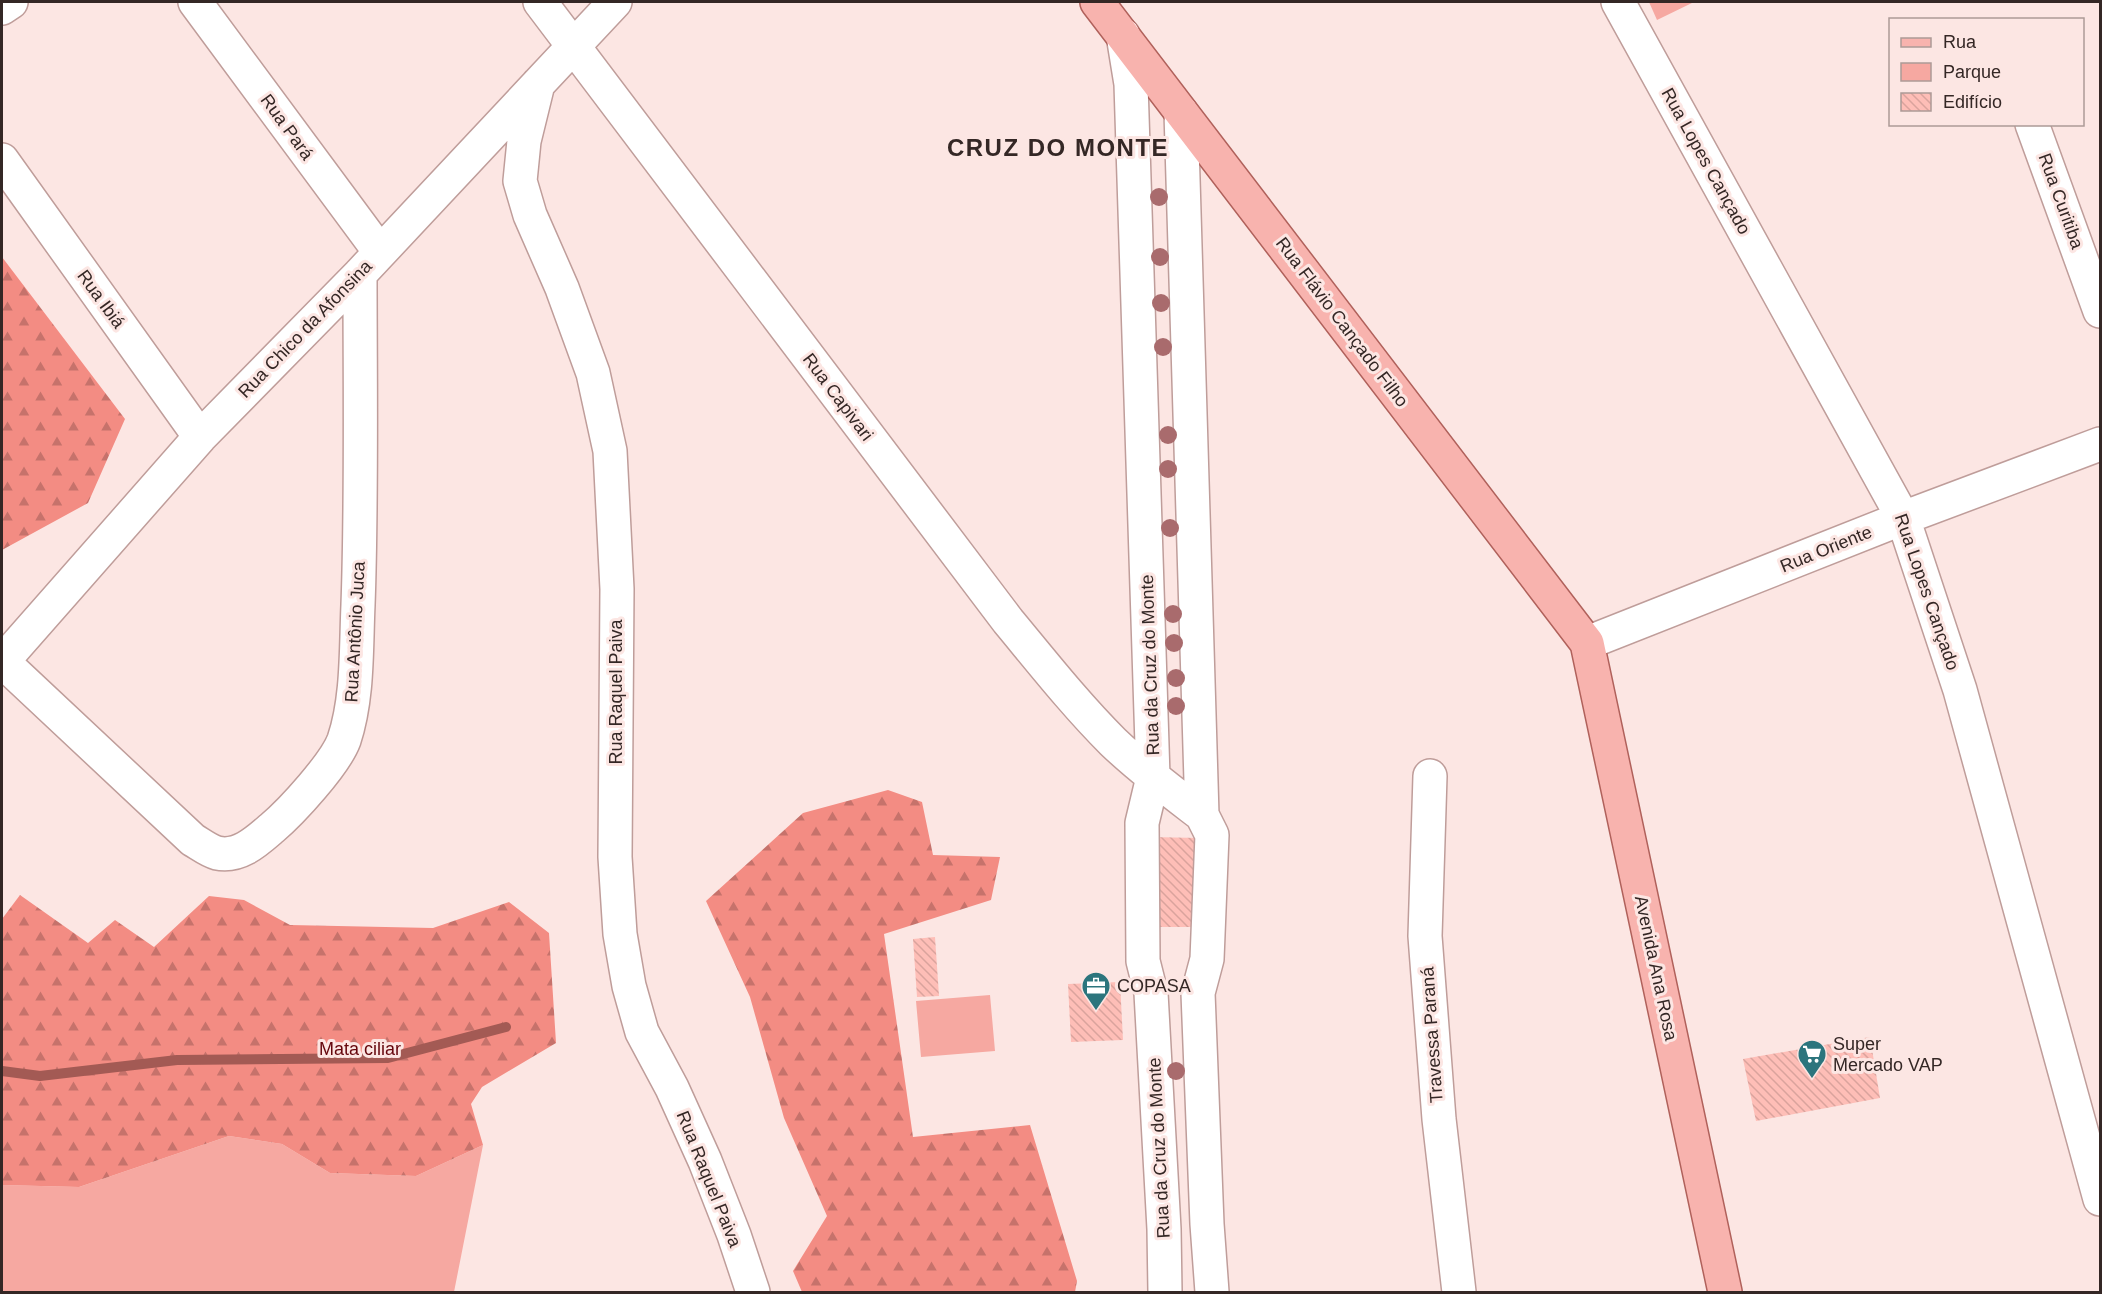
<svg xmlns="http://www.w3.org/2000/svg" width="2102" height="1294" viewBox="0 0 2102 1294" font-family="Arial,sans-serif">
<defs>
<pattern id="forest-firs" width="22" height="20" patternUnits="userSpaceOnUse" patternTransform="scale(1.5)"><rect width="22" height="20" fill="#f38c83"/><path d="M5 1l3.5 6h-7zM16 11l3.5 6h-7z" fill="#c6726b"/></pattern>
<pattern id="building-back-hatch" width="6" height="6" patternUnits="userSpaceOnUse" patternTransform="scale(1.5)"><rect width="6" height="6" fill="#febeb7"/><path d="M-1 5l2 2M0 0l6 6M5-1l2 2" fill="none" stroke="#daa39d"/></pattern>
</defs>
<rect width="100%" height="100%" fill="#fce6e3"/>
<path fill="#f6a8a1" d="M 1649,2 L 1694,2 L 1657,20 Z
M 990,995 L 995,1051 L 921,1057 L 916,1001 Z
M 229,1136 L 282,1144 L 330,1173 L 416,1176 L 483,1145 L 454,1292 L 2,1292 L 2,1185 L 79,1187 Z"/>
<path fill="url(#forest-firs)" d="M 2,257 L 125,419 L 88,503 L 2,550 Z
M 888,790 L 922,802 L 933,855 L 1000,857 L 991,900 L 884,934 L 913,1137 L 1030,1125 L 1077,1281 L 1075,1292 L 802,1292 L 793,1271 L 827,1216 L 784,1118 L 750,997 L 706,901 L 803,813 Z
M 20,895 L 88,943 L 115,920 L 154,947 L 209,896 L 244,900 L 290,925 L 433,928 L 509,902 L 549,933 L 556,1043 L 482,1087 L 471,1104 L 483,1145 L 416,1176 L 330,1173 L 282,1144 L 229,1136 L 79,1187 L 2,1185 L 2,919 Z"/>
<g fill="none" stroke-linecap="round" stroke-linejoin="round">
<path stroke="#a35a54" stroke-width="10" d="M 2,1071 L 40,1076 L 177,1060 L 388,1058 L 506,1027"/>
</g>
<path fill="url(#building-back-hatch)" d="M 1151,837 L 1200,838 L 1199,927 L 1150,927 Z
M 935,937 L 939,996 L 917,997 L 913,939 Z
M 1120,982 L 1123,1040 L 1071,1042 L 1068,984 Z
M 1870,1037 L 1880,1098 L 1756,1121 L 1743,1059 Z"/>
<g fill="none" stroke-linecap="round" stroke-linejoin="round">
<g stroke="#bf9d9a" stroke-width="36">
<path id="minor" d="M 195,2 L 380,252
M 540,2 L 1008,621 C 1042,662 1075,704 1113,742 C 1141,769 1172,792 1202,815
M 1618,2 L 1903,518 L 1960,690 L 2100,1199
M 2,8 L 11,2
M 1123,35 L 1131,84 L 1153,777 L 1142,823 L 1143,961 L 1151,993 L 1164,1229 L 1165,1292
M 538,84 L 524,141 L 520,181 L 530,215 L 562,288 L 593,373 L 610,451 L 617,589 L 615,857 L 620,934 L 629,986 L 642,1032 L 672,1088 L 705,1161 L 734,1235 L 753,1292
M 1181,112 L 1202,815 L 1212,835 L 1207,959 L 1198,993 L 1207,1224 L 1212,1292
M 2032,124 L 2100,311
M 2,160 L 200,437
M 1587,643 L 1903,518 L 2100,444
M 2,661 L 193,840 C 200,844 209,851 217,853 C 239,858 257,841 272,828 C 292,811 335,764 344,740 C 358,698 356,649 358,605 C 362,495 360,384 360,274
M 2,662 L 200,437 L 360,274 L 615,2
M 1430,776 L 1425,936 L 1439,1119 L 1459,1292"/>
</g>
<g stroke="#b0615b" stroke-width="36">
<path id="major" d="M 1097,2 L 1587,643 L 1725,1292"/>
</g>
<use href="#minor" stroke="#fff" stroke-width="33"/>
<use href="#major" stroke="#f8b3ae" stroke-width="33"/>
</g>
<g fill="#a96b6d">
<circle cx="1159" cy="197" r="9"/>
<circle cx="1160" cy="257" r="9"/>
<circle cx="1161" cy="303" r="9"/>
<circle cx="1163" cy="347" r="9"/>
<circle cx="1168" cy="435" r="9"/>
<circle cx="1168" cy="469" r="9"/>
<circle cx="1170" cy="528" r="9"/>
<circle cx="1173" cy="614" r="9"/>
<circle cx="1174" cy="643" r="9"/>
<circle cx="1176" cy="678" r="9"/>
<circle cx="1176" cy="706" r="9"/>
<circle cx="1176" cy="1071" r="9"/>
</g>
<defs>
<g id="office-pin" transform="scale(1.5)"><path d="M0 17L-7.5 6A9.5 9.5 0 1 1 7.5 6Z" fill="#2c757d" stroke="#fce6e3"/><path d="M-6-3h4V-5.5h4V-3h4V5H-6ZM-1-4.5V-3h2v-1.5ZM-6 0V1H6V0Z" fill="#fff"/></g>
<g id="supermarket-pin" transform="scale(1.5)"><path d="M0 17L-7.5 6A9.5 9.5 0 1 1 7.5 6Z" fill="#2c757d" stroke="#fce6e3"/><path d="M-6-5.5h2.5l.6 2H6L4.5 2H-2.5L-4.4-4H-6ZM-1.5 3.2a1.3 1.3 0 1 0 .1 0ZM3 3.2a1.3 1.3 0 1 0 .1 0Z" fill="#fff"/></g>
</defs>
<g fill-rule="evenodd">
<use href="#office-pin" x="1096" y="986"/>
<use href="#supermarket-pin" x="1812" y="1054"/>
</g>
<g text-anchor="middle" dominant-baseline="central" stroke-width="6" stroke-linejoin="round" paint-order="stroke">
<g font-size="18" fill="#342725" stroke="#fce6e3">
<text transform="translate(287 127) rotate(54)">Rua Pará</text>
<text transform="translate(1706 161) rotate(61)">Rua Lopes Cançado</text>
<text transform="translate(2061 201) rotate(70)">Rua Curitiba</text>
<text transform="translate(101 299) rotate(54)">Rua Ibiá</text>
<text transform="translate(1342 322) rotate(53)">Rua Flávio Cançado Filho</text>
<text transform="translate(305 329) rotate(-46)">Rua Chico da Afonsina</text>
<text transform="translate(838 397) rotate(53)">Rua Capivari</text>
<text transform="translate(1826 549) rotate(-22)">Rua Oriente</text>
<text transform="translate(1927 592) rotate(71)">Rua Lopes Cançado</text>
<text transform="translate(355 632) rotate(-87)">Rua Antônio Juca</text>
<text transform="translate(1150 665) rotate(-92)">Rua da Cruz do Monte</text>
<text transform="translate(616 692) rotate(-90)">Rua Raquel Paiva</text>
<text transform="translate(1656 968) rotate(78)">Avenida Ana Rosa</text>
<text transform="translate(1432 1035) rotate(-94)">Travessa Paraná</text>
<text transform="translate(1159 1148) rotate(-93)">Rua da Cruz do Monte</text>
<text transform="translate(709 1179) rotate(68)">Rua Raquel Paiva</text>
</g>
<g font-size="18" fill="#342725" stroke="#fce6e3" text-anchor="start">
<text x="1117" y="986">COPASA</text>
<text x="1833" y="1044">Super<tspan x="1833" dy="21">Mercado VAP</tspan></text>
</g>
<g font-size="18" fill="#65060c" stroke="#fce6e3">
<text x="360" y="1049">Mata ciliar</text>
</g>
<g font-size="24" font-weight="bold" letter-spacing="1.5" fill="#342725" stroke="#fce6e3">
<text x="1058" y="147">CRUZ DO MONTE</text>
</g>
</g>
<rect width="2102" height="1294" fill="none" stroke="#342725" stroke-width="6"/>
<rect x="1889" y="18" width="195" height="108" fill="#fce6e3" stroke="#ac9a97" stroke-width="1.5"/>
<rect x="1901" y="38" width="30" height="9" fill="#f8b3ae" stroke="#ac9a97" stroke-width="1.5"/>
<text x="1943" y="48" font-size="18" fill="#342725">Rua</text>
<rect x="1901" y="63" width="30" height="18" fill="#f6a8a1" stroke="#ac9a97" stroke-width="1.5"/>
<text x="1943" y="78" font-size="18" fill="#342725">Parque</text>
<rect x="1901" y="93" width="30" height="18" fill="url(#building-back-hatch)" stroke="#ac9a97" stroke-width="1.5"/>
<text x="1943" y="108" font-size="18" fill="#342725">Edifício</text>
</svg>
